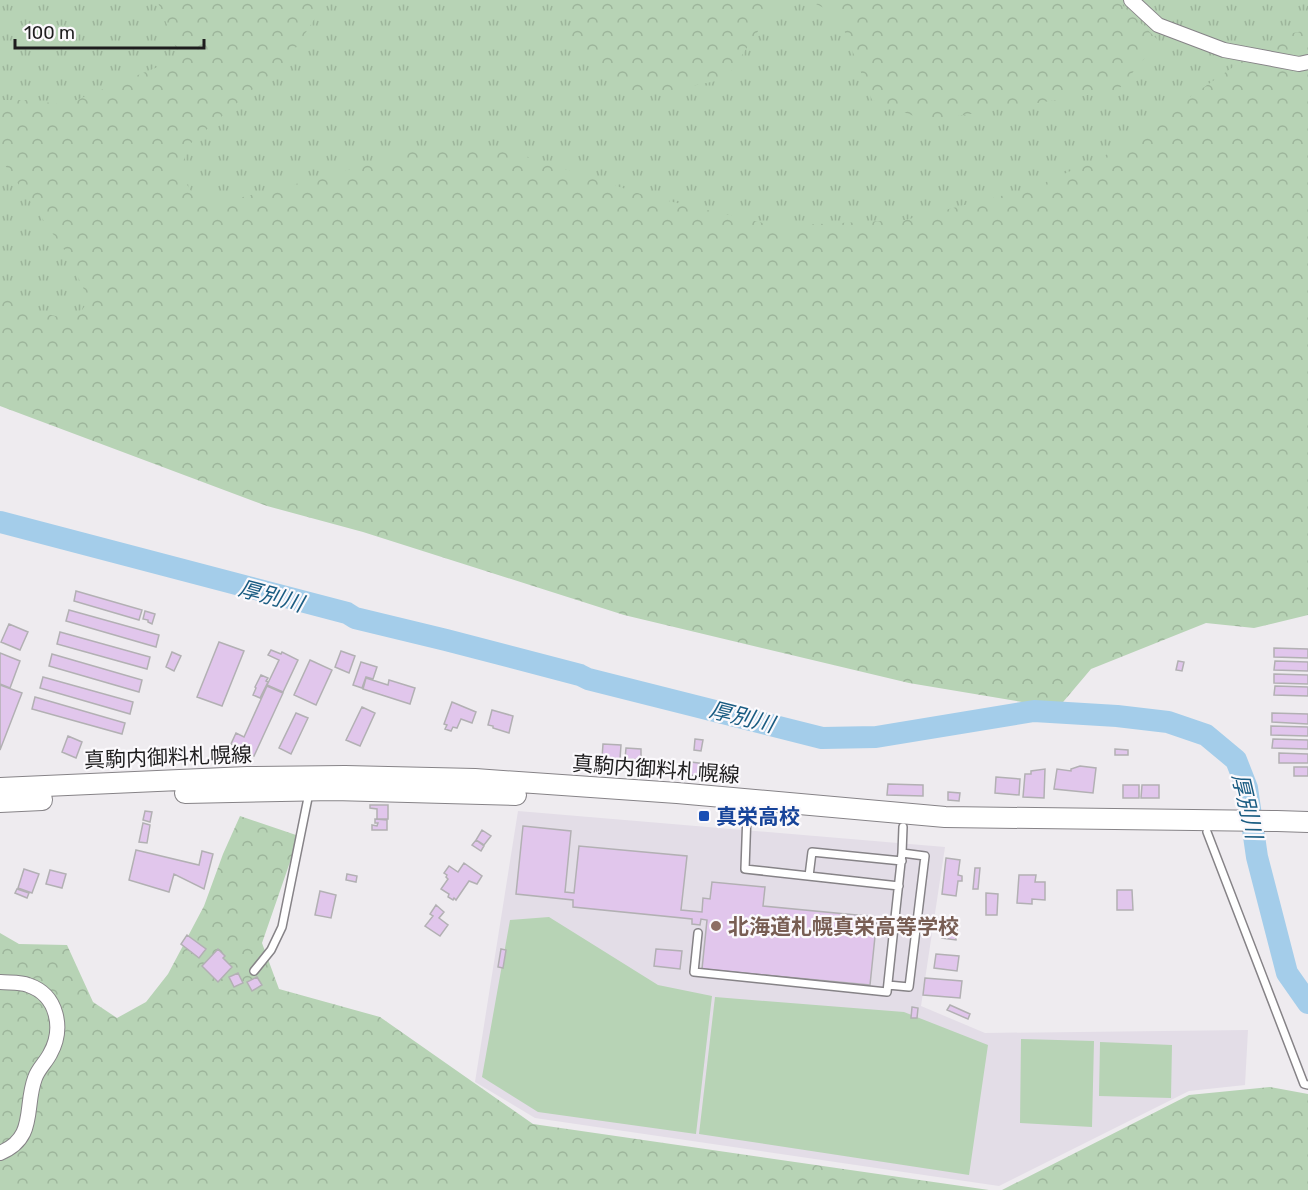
<svg xmlns="http://www.w3.org/2000/svg" width="1308" height="1190" viewBox="0 0 1308 1190" font-family="Rubik,'Noto Sans JP',sans-serif">
<defs>
<pattern id="grass-tufts" width="24" height="20" patternUnits="userSpaceOnUse" patternTransform="scale(1.5)"><rect width="24" height="20" fill="#b7d3b5"/><path d="M3 7l-1-3M5 7V3M7 7l1-3M15 17l-1-3M17 17v-4M19 17l1-3" fill="none" stroke="#9db59b"/></pattern>
<pattern id="forest-crowns" width="20" height="18" patternUnits="userSpaceOnUse" patternTransform="scale(1.5)"><rect width="20" height="18" fill="#b7d3b5"/><path d="M2 6a3 3 0 1 1 6 0M12 15a3 3 0 1 1 6 0" fill="none" stroke="#9db59b"/></pattern>
</defs>
<rect width="100%" height="100%" fill="#eeebef"/>
<path fill="#e3dde7" d="M 518,811 L 945,847 L 921,1006 L 985,1033 L 1248,1030 L 1245,1085 L 1189,1091 L 999,1186 L 535,1118 L 475,1082 Z"/>
<path fill="url(#grass-tufts)" d="M 0,0 L 1308,0 L 1308,147 L 1280,159 L 70,368 L 0,307 Z"/>
<path fill="url(#forest-crowns)" d="M 157,0 L 326,1 L 290,57 L 190,144 L 179,172 L 191,191 L 223,202 L 316,179 L 427,147 L 516,153 L 647,196 L 776,226 L 905,220 L 1033,188 L 1121,148 L 1152,123 L 1278,36 L 1308,30 L 1308,615 L 1254,628 L 1206,623 L 1091,669 L 1058,708 L 909,683 L 624,615 L 363,532 L 267,506 L 0,406 L 0,280 L 29,310 L 60,317 L 82,310 L 89,300 L 67,254 L 0,158 L 0,100 L 31,100 L 64,105 L 180,58 Z
M 571,0 L 779,0 L 726,79 L 667,91 L 618,90 L 571,37 Z
M 808,0 L 1117,0 L 1159,41 L 1118,90 L 927,121 L 872,100 L 838,15 Z
M 240,816 L 299,836 L 262,943 L 279,989 L 380,1017 L 533,1124 L 989,1190 L 0,1190 L 0,933 L 19,944 L 67,945 L 93,1002 L 117,1018 L 146,1002 L 168,974 L 204,906 L 223,854 Z
M 1270,1087 L 1308,1094 L 1308,1190 L 1002,1190 L 1189,1095 Z"/>
<path fill="#b7d3b5" d="M 549,917 L 658,985 L 712,996 L 696,1134 L 538,1112 L 482,1077 L 510,920 Z
M 715,997 L 904,1012 L 988,1045 L 969,1175 L 699,1134 Z
M 1021,1039 L 1094,1041 L 1092,1127 L 1020,1123 Z
M 1100,1042 L 1172,1045 L 1171,1098 L 1099,1096 Z"/>
<g fill="none" stroke-linecap="round" stroke-linejoin="round">
<path stroke="#a4cdea" stroke-width="22" d="M 0,522 L 347,613 L 355,618 L 446,640 L 580,675 L 588,679 L 822,738 L 876,737 L 1034,711 L 1117,716 L 1168,722 L 1206,735 L 1236,760 L 1247,788 L 1257,857 L 1287,973 L 1308,1003"/>
</g>
<path fill="#e1c6ec" stroke="#b2b0b3" stroke-width="1.5" d="M 76,591 L 142,610 L 139,620 L 74,601 Z
M 69,610 L 159,635 L 156,647 L 66,621 Z
M 145,611 L 155,614 L 152,624 L 148,622 L 148,620 L 143,619 Z
M 9,624 L 28,632 L 20,650 L 1,642 Z
M 60,632 L 150,657 L 147,669 L 57,644 Z
M 219,642 L 244,651 L 222,706 L 197,697 Z
M 1274,648 L 1308,649 L 1308,658 L 1274,657 Z
M 271,650 L 281,654 L 282,652 L 298,660 L 283,692 L 267,685 L 279,660 L 268,655 Z
M 341,651 L 355,656 L 349,673 L 335,667 Z
M 172,652 L 181,656 L 174,671 L 166,667 Z
M 0,653 L 20,661 L 10,688 L 0,684 Z
M 52,654 L 142,680 L 139,692 L 49,666 Z
M 310,660 L 332,670 L 316,705 L 294,695 Z
M 1178,661 L 1184,662 L 1182,671 L 1176,670 Z
M 1275,661 L 1308,662 L 1308,671 L 1274,670 Z
M 361,662 L 377,667 L 373,679 L 366,677 L 362,688 L 353,685 Z
M 1274,674 L 1308,675 L 1308,684 L 1274,683 Z
M 261,675 L 268,678 L 266,681 L 268,682 L 260,698 L 253,695 L 256,688 L 255,687 Z
M 43,677 L 133,702 L 130,714 L 40,688 Z
M 366,678 L 388,685 L 389,680 L 415,688 L 410,704 L 363,689 Z
M 0,685 L 22,693 L 0,750 Z
M 267,686 L 283,693 L 254,756 L 231,744 L 236,733 L 244,737 Z
M 1275,686 L 1308,687 L 1308,696 L 1274,695 Z
M 35,697 L 125,723 L 122,734 L 32,709 Z
M 452,702 L 476,712 L 472,723 L 461,719 L 457,728 L 453,727 L 451,731 L 445,729 L 447,725 L 444,724 Z
M 362,707 L 375,713 L 360,746 L 346,740 Z
M 492,710 L 513,716 L 509,733 L 493,728 L 493,726 L 488,725 Z
M 296,713 L 308,718 L 291,754 L 279,748 Z
M 1272,713 L 1308,714 L 1308,724 L 1272,722 Z
M 1271,726 L 1308,727 L 1308,736 L 1271,735 Z
M 68,736 L 82,742 L 76,758 L 62,752 Z
M 695,739 L 703,740 L 701,751 L 694,750 Z
M 1273,739 L 1308,740 L 1308,749 L 1272,748 Z
M 603,744 L 621,745 L 620,759 L 602,758 Z
M 626,748 L 641,749 L 641,760 L 625,759 Z
M 1115,749 L 1128,750 L 1128,755 L 1115,755 Z
M 1279,753 L 1308,754 L 1308,763 L 1279,763 Z
M 691,762 L 714,765 L 712,778 L 690,775 Z
M 1080,766 L 1096,768 L 1093,793 L 1054,789 L 1057,769 L 1071,771 L 1071,769 Z
M 1294,767 L 1308,767 L 1308,776 L 1294,776 Z
M 1045,769 L 1044,798 L 1023,797 L 1025,774 L 1031,774 L 1031,771 Z
M 996,777 L 1020,779 L 1019,795 L 995,793 Z
M 888,784 L 923,785 L 923,796 L 887,795 Z
M 1123,785 L 1139,785 L 1139,798 L 1123,798 Z
M 1142,785 L 1159,785 L 1159,798 L 1141,798 Z
M 948,792 L 960,793 L 959,801 L 948,800 Z
M 370,805 L 388,805 L 388,819 L 377,819 L 377,809 L 370,808 Z
M 145,811 L 152,812 L 150,822 L 143,820 Z
M 375,819 L 387,820 L 387,830 L 372,830 L 372,825 L 377,826 L 378,823 L 375,823 Z
M 143,823 L 150,825 L 147,843 L 139,842 Z
M 523,826 L 571,831 L 565,892 L 574,893 L 579,846 L 687,856 L 681,910 L 702,912 L 703,898 L 710,899 L 712,882 L 765,887 L 763,906 L 877,917 L 870,985 L 702,969 L 707,920 L 701,919 L 700,925 L 692,924 L 692,919 L 573,907 L 573,900 L 516,894 Z
M 482,830 L 491,836 L 484,845 L 476,840 Z
M 476,840 L 484,846 L 481,851 L 472,845 Z
M 136,850 L 199,865 L 202,851 L 213,854 L 204,889 L 174,874 L 169,892 L 129,880 Z
M 946,858 L 960,860 L 958,875 L 962,876 L 962,881 L 958,881 L 956,896 L 942,894 Z
M 464,863 L 482,876 L 477,884 L 469,881 L 456,900 L 454,898 L 453,900 L 448,897 L 449,894 L 441,889 L 448,879 L 446,877 L 447,875 L 444,873 L 449,866 L 458,872 Z
M 975,868 L 980,868 L 978,889 L 973,889 Z
M 24,869 L 39,874 L 32,893 L 18,888 Z
M 50,870 L 66,874 L 62,888 L 46,884 Z
M 347,874 L 357,876 L 356,882 L 346,880 Z
M 1019,875 L 1036,875 L 1035,882 L 1045,882 L 1045,900 L 1032,899 L 1032,904 L 1017,903 Z
M 17,889 L 29,893 L 27,898 L 15,893 Z
M 1117,890 L 1132,890 L 1133,910 L 1117,910 Z
M 320,891 L 336,895 L 331,918 L 315,915 Z
M 986,893 L 998,894 L 997,915 L 986,915 Z
M 436,905 L 444,912 L 439,918 L 448,925 L 440,936 L 425,926 L 433,916 L 430,914 Z
M 944,920 L 958,921 L 956,940 L 942,938 Z
M 187,935 L 206,949 L 199,958 L 181,944 Z
M 218,949 L 225,956 L 223,958 L 232,967 L 218,982 L 202,966 Z
M 501,949 L 506,950 L 503,968 L 498,967 Z
M 656,949 L 682,951 L 680,969 L 654,966 Z
M 936,954 L 959,956 L 957,971 L 934,968 Z
M 238,973 L 243,983 L 234,987 L 229,977 Z
M 257,977 L 262,985 L 252,991 L 247,982 Z
M 925,978 L 962,981 L 960,998 L 923,995 Z
M 950,1005 L 970,1014 L 968,1019 L 947,1010 Z
M 912,1007 L 918,1008 L 917,1018 L 911,1018 Z"/>
<g fill="none" stroke-linecap="round" stroke-linejoin="round">
<g stroke="#868387" stroke-width="10">
<path id="service" d="M 747,813 L 745,869 L 899,886
M 1207,832 L 1304,1084 L 1308,1085
M 809,876 L 812,852 L 902,861
M 698,933 L 694,972 L 887,992 L 902,853 L 903,827
M 254,971 L 271,950 L 282,927 L 309,793
M 888,985 L 909,987 L 925,856 L 902,853"/>
</g>
<g stroke="#868387" stroke-width="16">
<path id="minor" d="M 1131,0 L 1158,25 L 1224,50 L 1299,64 L 1308,62
M 0,982 C 9,983 20,982 28,985 C 58,995 64,1029 50,1054 C 46,1062 38,1069 35,1078 C 24,1107 37,1138 0,1153"/>
</g>
<g stroke="#868387" stroke-width="22">
<path id="secondary" d="M 0,788 L 247,777 L 345,776 L 475,779 L 677,793 L 945,817 L 1277,821 L 1308,822
M 185,793 L 334,790 L 516,795
M 0,802 L 42,800"/>
</g>
<use href="#service" stroke="#fff" stroke-width="7"/>
<use href="#minor" stroke="#fff" stroke-width="14"/>
<use href="#secondary" stroke="#fff" stroke-width="20"/>
</g>
<rect fill="#1a4fb4" stroke="#fbf9fc" stroke-width="2" x="698" y="810" width="12" height="12" rx="3"/>
<circle fill="#8d6e63" stroke="#fbf9fc" stroke-width="2" cx="716" cy="926" r="6"/>
<g text-anchor="middle" dominant-baseline="central" stroke-width="4.5" stroke-linejoin="round" paint-order="stroke">
<g font-size="21" fill="#1e1d1e" stroke="#fbf9fc">
<text transform="translate(168 757) rotate(-2)">真駒内御料札幌線</text>
<text transform="translate(656 769) rotate(4)">真駒内御料札幌線</text>
</g>
<g font-size="21" font-weight="bold" fill="#164399" stroke="#fbf9fc" text-anchor="start">
<text x="716" y="816">真栄高校</text>
</g>
<g font-size="21" font-weight="bold" fill="#785e54" stroke="#fbf9fc" text-anchor="start">
<text x="728" y="926">北海道札幌真栄高等学校</text>
</g>
<g font-size="22" font-style="italic" fill="#1a5c82" stroke="#fbf9fc">
<text transform="translate(271 596) rotate(15)">厚別川</text>
<text transform="translate(742 717) rotate(14)">厚別川</text>
<text transform="translate(1247 806) rotate(77)">厚別川</text>
</g>
</g>
<path d="M15 39v9h189v-9" fill="none" stroke="#1e1d1e" stroke-width="3"/>
<text x="24" y="39" font-size="18" fill="#1e1d1e" stroke="#fbf9fc" stroke-width="4.5" paint-order="stroke">100 m</text>
</svg>
